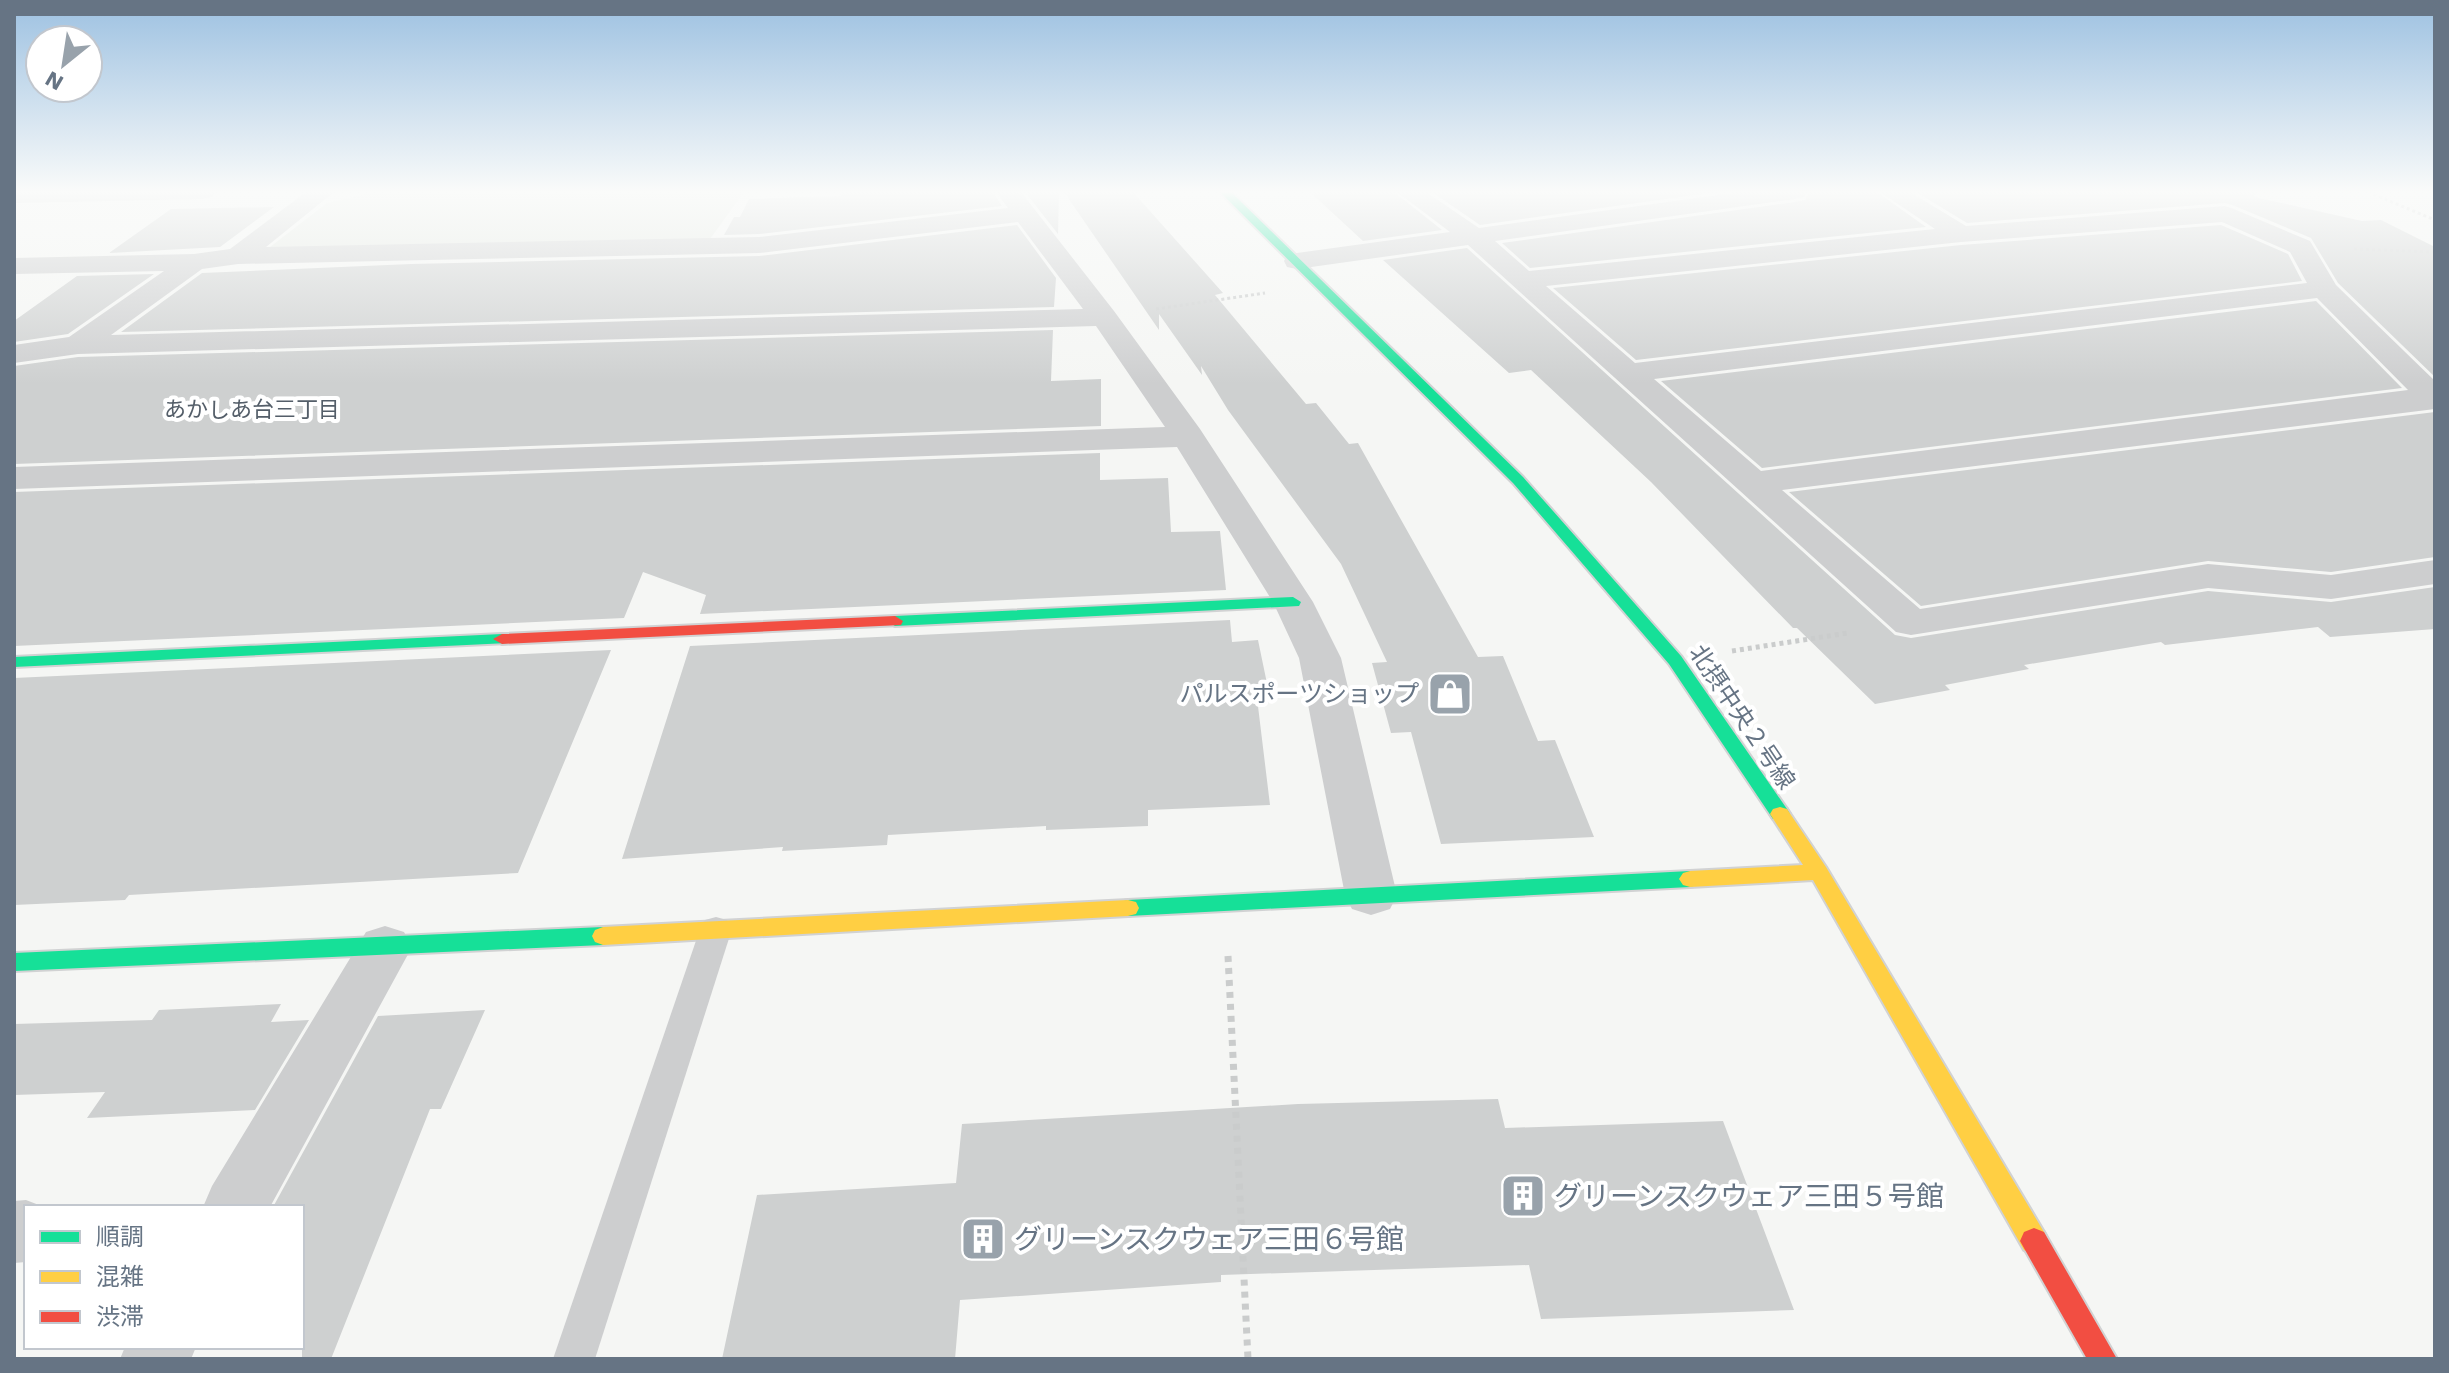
<svg xmlns="http://www.w3.org/2000/svg" width="2449" height="1373" viewBox="0 0 2449 1373" font-family="'Work Sans','Noto Sans JP',sans-serif">
<rect width="100%" height="100%" fill="#f5f6f4"/>
<path fill="#e4e8e2" d="M 744,192 L 705,246 L 284,256 L 270,247 L 327,203 L 369,193 Z"/>
<path fill="#ced0d0" d="M 839,192 L 993,192 L 1002,206 L 759,234 L 724,235 L 734,217 L 740,217 L 749,199 L 841,196 Z
M 1025,192 L 1059,192 L 1058,234 Z
M 1064,192 L 1133,192 L 1223,293 L 1215,295 L 1306,404 L 1316,403 L 1349,444 L 1358,443 L 1478,657 L 1503,656 L 1538,741 L 1555,740 L 1594,837 L 1441,844 L 1411,732 L 1391,733 L 1372,663 L 1387,662 L 1341,564 L 1228,410 L 1201,366 L 1202,375 L 1159,314 L 1159,330 Z
M 1310,192 L 1394,192 L 1442,230 L 1363,241 Z
M 1432,192 L 1716,192 L 1480,225 Z
M 1810,192 L 1877,192 L 1926,227 L 1530,268 L 1502,243 L 1795,202 L 1805,200 Z
M 1916,192 L 2254,192 L 2255,197 L 2362,221 L 2381,220 L 2435,247 L 2435,377 L 2338,283 L 2311,238 L 2235,206 L 2225,203 L 1967,223 Z
M 274,207 L 220,247 L 109,253 L 171,209 Z
M 1017,225 L 1056,278 L 1054,307 L 121,332 L 202,273 L 411,264 L 759,256 Z
M 2221,225 L 2288,254 L 2302,281 L 1636,360 L 1553,288 L 1961,245 Z
M 1467,248 L 1895,635 L 1911,638 L 2208,591 L 2331,602 L 2435,587 L 2435,629 L 2330,637 L 2318,627 L 2165,645 L 2161,642 L 2024,665 L 2029,669 L 1945,685 L 1950,690 L 1875,704 L 1797,628 L 1793,628 L 1651,482 L 1531,370 L 1509,373 L 1383,260 Z
M 154,274 L 68,334 L 14,342 L 14,321 L 77,276 Z
M 2316,301 L 2402,388 L 1762,468 L 1661,381 Z
M 1053,330 L 1051,381 L 1101,379 L 1101,426 L 14,464 L 14,366 L 78,357 Z
M 2435,412 L 2435,557 L 2331,572 L 2208,561 L 1921,606 L 1789,492 Z
M 1100,453 L 1100,480 L 1168,478 L 1171,532 L 1220,531 L 1226,590 L 700,614 L 706,595 L 643,572 L 624,618 L 14,646 L 14,492 Z
M 1230,620 L 1232,642 L 1258,640 L 1270,698 L 1257,698 L 1270,805 L 1148,810 L 1148,826 L 1046,830 L 1046,826 L 888,835 L 887,845 L 782,851 L 783,847 L 622,859 L 690,646 Z
M 611,650 L 518,873 L 129,895 L 125,900 L 14,905 L 14,678 Z
M 281,1004 L 271,1022 L 309,1020 L 255,1110 L 87,1118 L 105,1092 L 14,1095 L 14,1024 L 152,1020 L 159,1010 Z
M 485,1010 L 441,1109 L 430,1109 L 331,1359 L 302,1359 L 302,1207 L 273,1207 L 378,1016 Z
M 1498,1099 L 1505,1128 L 1723,1121 L 1794,1310 L 1541,1319 L 1529,1265 L 1221,1275 L 1221,1282 L 960,1300 L 955,1359 L 722,1359 L 757,1195 L 956,1183 L 962,1124 L 1298,1104 Z"/>
<g fill="none" stroke-linecap="round" stroke-linejoin="round">
<g stroke="#d1d2d3" stroke-width="4">
<path id="fast" d="M 1220,192 L 1231,192 L 1523,477 L 1681,656 L 1787,809 L 1790,814 L 1787,819 L 1773,819 L 1669,664 L 1513,483 Z
M 1293,597 L 1301,602 L 1299,606 L 895,626 L 887,621 L 895,616 Z
M 502,634 L 511,639 L 508,643 L 14,667 L 14,657 Z
M 1690,871 L 1697,873 L 1701,879 L 1697,885 L 1690,887 L 1128,916 L 1120,914 L 1117,908 L 1120,902 L 1128,900 Z
M 603,927 L 611,930 L 614,936 L 611,942 L 603,945 L 14,971 L 14,953 Z"/>
</g>
<g stroke="#d1d2d3" stroke-width="4">
<path id="slow" d="M 1780,807 L 1787,809 L 1826,867 L 2044,1232 L 2048,1241 L 2044,1250 L 2034,1254 L 2024,1250 L 1813,880 L 1690,887 L 1683,885 L 1679,879 L 1683,873 L 1690,871 L 1803,865 L 1770,814 L 1773,809 Z
M 1128,900 L 1136,902 L 1139,908 L 1136,914 L 1128,916 L 603,945 L 595,942 L 592,936 L 595,930 L 603,927 Z"/>
</g>
<g stroke="#d1d2d3" stroke-width="4">
<path id="jam" d="M 895,616 L 903,621 L 901,625 L 502,644 L 493,639 L 502,634 Z
M 2034,1228 L 2044,1232 L 2117,1359 L 2087,1359 L 2020,1241 L 2024,1232 Z"/>
</g>
<path stroke="#cacccc" stroke-width="3" stroke-dasharray="3 3" stroke-linecap="butt" d="M 2368,192 L 2435,220
M 2354,249 L 2435,252
M 1156,309 L 1265,293"/>
<path stroke="#cacccc" stroke-width="5" stroke-dasharray="4 4" stroke-linecap="butt" d="M 1732,651 L 1848,633"/>
<path stroke="#cacccc" stroke-width="7" stroke-dasharray="6 6" stroke-linecap="butt" d="M 1228,956 L 1248,1359"/>
<path fill="#cdcecf" fill-rule="evenodd" d="M 716,917 L 727,920 L 732,929 L 595,1359 L 553,1359 L 700,929 L 705,920 Z"/>
<path fill="#cdcecf" fill-rule="evenodd" d="M 14,192 L 215,192 L 212,197 L 203,199 L 14,203 Z
M 306,192 L 334,192 L 266,247 L 759,237 L 1008,208 L 996,192 L 1021,192 L 1114,311 L 1200,429 L 1313,602 L 1341,658 L 1397,895 L 1390,909 L 1371,915 L 1352,909 L 1345,895 L 1299,658 L 1273,602 L 1177,447 L 14,489 L 14,467 L 1165,427 L 1096,326 L 78,354 L 14,363 L 14,345 L 69,337 L 164,271 L 14,274 L 14,258 L 194,254 L 230,249 ZM 1018,222 L 1083,309 L 111,335 L 202,269 L 238,264 L 759,253 Z
M 1397,192 L 1426,192 L 1479,228 L 1740,192 L 1807,192 L 1804,197 L 1795,199 L 1495,241 L 1529,271 L 1935,229 L 1880,192 L 1910,192 L 1966,226 L 2225,206 L 2234,209 L 2310,241 L 2336,285 L 2435,381 L 2435,409 L 1782,490 L 1920,609 L 2208,564 L 2331,575 L 2435,560 L 2435,584 L 2331,599 L 2208,588 L 1911,635 L 1896,632 L 1468,245 L 1297,269 L 1287,267 L 1284,261 L 1287,255 L 1297,253 L 1450,232 ZM 2222,222 L 2290,252 L 2307,283 L 1635,363 L 1546,286 L 1961,242 ZM 2317,298 L 2408,390 L 1761,471 L 1654,379 Z
M 385,926 L 404,932 L 412,947 L 270,1207 L 203,1207 L 212,1186 L 366,932 Z
M 26,1200 L 44,1207 L 26,1207 L 26,1262 L 14,1263 L 14,1201 Z
M 125,1347 L 196,1347 L 191,1359 L 120,1359 Z"/>
<use href="#fast" fill="#16e098" fill-rule="evenodd"/>
<use href="#slow" fill="#ffcf43" fill-rule="evenodd"/>
<use href="#jam" fill="#f24e42" fill-rule="evenodd"/>
</g>
<linearGradient id="sky" x2="0" y2="1"><stop stop-color="#9dc1e1"/><stop offset="0.5" stop-color="#fafbfa"/><stop offset="1" stop-color="#fafbfa" stop-opacity="0"/></linearGradient>
<rect width="2449" height="384" fill="url(#sky)"/>
<defs>
<g id="shop-square" transform="scale(2.3)"><rect x="-9" y="-9" width="18" height="18" rx="4" fill="#98a2ab" stroke="#fff"/><path d="M-5-2.5h2.3a2.7 3.5 0 0 1 5.4 0H5L5.5 6h-11ZM-1.5-2.5h3a1.5 2.3 0 0 0-3 0Z" fill="#fff"/></g>
<g id="building-square" transform="scale(2.3)"><rect x="-9" y="-9" width="18" height="18" rx="4" fill="#98a2ab" stroke="#fff"/><path d="M-4-6H4V6H1V3H-1V6H-4ZM-2.5-4.3h1.7v1.8h-1.7ZM.8-4.3h1.7v1.8H.8ZM-2.5-1h1.7V.8h-1.7ZM.8-1h1.7V.8H.8Z" fill="#fff"/></g>
</defs>
<g fill-rule="evenodd">
<use href="#shop-square" x="1450" y="694"/>
<use href="#building-square" x="1523" y="1196"/>
<use href="#building-square" x="983" y="1239"/>
</g>
<g text-anchor="middle" dominant-baseline="central" stroke-width="8" stroke-linejoin="round" paint-order="stroke">
<g font-size="22" fill="#545e69" stroke="#fff">
<text x="252" y="409">あかしあ台三丁目</text>
</g>
<g font-size="24" fill="#667484" stroke="#fff" text-anchor="end">
<text x="1419" y="694">パルスポーツショップ</text>
</g>
<g font-size="24" fill="#667484" stroke="#fff">
<text transform="translate(1742 717) rotate(56)">北摂中央２号線</text>
</g>
<g font-size="28" fill="#667484" stroke="#fff" text-anchor="start">
<text x="1554" y="1196">グリーンスクウェア三田５号館</text>
<text x="1014" y="1239">グリーンスクウェア三田６号館</text>
</g>
</g>
<rect width="2449" height="1373" fill="none" stroke="#667484" stroke-width="32"/>
<rect x="24" y="1205" width="280" height="144" fill="#ffffff" stroke="#c2c7ce" stroke-width="2"/>
<rect x="40" y="1231" width="40" height="12" fill="#16e098" stroke="#c2c7ce" stroke-width="2"/>
<text x="96" y="1245" font-size="24" fill="#667484">順調</text>
<rect x="40" y="1271" width="40" height="12" fill="#ffcf43" stroke="#c2c7ce" stroke-width="2"/>
<text x="96" y="1285" font-size="24" fill="#667484">混雑</text>
<rect x="40" y="1311" width="40" height="12" fill="#f24e42" stroke="#c2c7ce" stroke-width="2"/>
<text x="96" y="1325" font-size="24" fill="#667484">渋滞</text>
<g transform="translate(64 64) rotate(210)"><circle r="38" fill="#ffffff" stroke="#c2c7ce" stroke-width="2"/>
<path d="M0-6L14 30L0 20L-14 30Z" fill="#98a2ab"/>
<text y="-12" font-size="22" font-weight="bold" text-anchor="middle" fill="#667484">N</text>
</g>
</svg>
